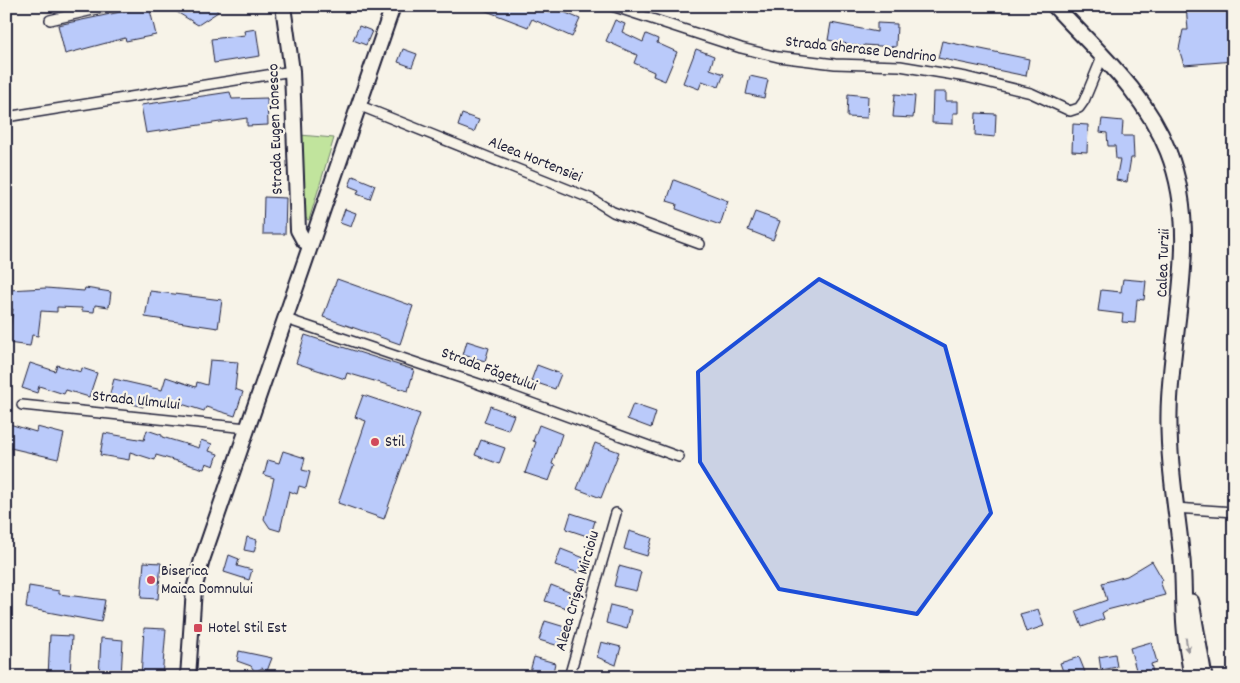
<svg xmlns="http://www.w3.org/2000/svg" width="1240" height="683" viewBox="0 0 1240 683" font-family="Dekko,sans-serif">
<rect width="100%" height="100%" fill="#f7f3e8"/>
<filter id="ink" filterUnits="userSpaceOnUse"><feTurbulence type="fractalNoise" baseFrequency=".02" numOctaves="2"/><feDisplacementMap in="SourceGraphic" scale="10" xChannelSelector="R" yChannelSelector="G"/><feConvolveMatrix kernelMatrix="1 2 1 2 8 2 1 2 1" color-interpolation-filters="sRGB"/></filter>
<g filter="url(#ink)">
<path fill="#c1e49d" stroke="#72836c" d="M 300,135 L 334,138 L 309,220 L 300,216 Z"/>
<path fill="#bacafa" stroke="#22223b" d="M 149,6 L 156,35 L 126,41 L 125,38 L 65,54 L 58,25 Z
M 167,6 L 214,6 L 218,12 L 198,25 Z
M 533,6 L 550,13 L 552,7 L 580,19 L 572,37 L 532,19 L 528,27 L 476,7 Z
M 1186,6 L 1234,6 L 1234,61 L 1184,65 L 1179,49 L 1183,30 L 1188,30 Z
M 615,20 L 625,24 L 622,32 L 643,42 L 646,34 L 658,39 L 657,43 L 677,52 L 665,81 L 653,76 L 654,72 L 634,63 L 637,55 L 606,41 Z
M 831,23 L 877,32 L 877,23 L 897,24 L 896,47 L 864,45 L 863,47 L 828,40 Z
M 359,26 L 372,31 L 366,45 L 353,40 Z
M 256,29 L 260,56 L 214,63 L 211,39 L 245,35 L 244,31 Z
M 942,41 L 1029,59 L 1026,76 L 938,58 Z
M 403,49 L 417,54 L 412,67 L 398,62 Z
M 696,49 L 714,56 L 710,69 L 724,74 L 719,87 L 702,81 L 699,89 L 683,83 Z
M 750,76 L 768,80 L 764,98 L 746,94 Z
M 230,92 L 232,99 L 267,98 L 268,125 L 247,126 L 247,118 L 146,133 L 141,105 Z
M 933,92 L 946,92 L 946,101 L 958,101 L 958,113 L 953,113 L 953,124 L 932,123 Z
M 848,94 L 868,96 L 867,118 L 847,117 Z
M 895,94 L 915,96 L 913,118 L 893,117 Z
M 976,113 L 996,114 L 995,137 L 975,135 Z
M 462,114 L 479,120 L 474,132 L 458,126 Z
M 1102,119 L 1123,121 L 1122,136 L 1133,136 L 1134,158 L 1131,158 L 1127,182 L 1116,180 L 1120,159 L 1116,159 L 1115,146 L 1108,146 L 1107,133 L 1100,132 Z
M 1073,124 L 1088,125 L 1087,152 L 1072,151 Z
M 353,176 L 375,185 L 370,199 L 357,194 L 359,190 L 349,186 Z
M 674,180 L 728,201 L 720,225 L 676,209 L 677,204 L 667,201 Z
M 264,197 L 286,198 L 285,234 L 263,234 Z
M 345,209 L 356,213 L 351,227 L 340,223 Z
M 755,212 L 780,221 L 773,240 L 748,230 Z
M 337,279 L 413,306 L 400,344 L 323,317 Z
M 1123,279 L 1146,281 L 1144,300 L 1137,299 L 1135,323 L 1122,322 L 1123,314 L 1098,311 L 1101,290 L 1121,292 Z
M 46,288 L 84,291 L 85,288 L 111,292 L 109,307 L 95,305 L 94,312 L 82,311 L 82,308 L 57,307 L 57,312 L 41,311 L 38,336 L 32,335 L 30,346 L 8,343 L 13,309 L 9,309 L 8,290 Z
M 150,291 L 222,300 L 218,328 L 145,317 Z
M 305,335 L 414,370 L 408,391 L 347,373 L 345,379 L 296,363 Z
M 467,341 L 489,348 L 485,361 L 463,355 Z
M 210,360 L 238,362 L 235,389 L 243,392 L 235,416 L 206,407 L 204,411 L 175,402 L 174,407 L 145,398 L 143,407 L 109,397 L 114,379 L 162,390 L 166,377 L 196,387 L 197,382 L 207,385 Z
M 30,363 L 55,371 L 57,365 L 81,372 L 82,368 L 97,373 L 89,397 L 66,390 L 64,394 L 39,386 L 37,393 L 22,388 Z
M 537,365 L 561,374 L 555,389 L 531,381 Z
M 363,395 L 420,414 L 384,519 L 338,503 L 366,421 L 355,417 Z
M 633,404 L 656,412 L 651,428 L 627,419 Z
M 490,406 L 514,415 L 508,430 L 484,422 Z
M 6,423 L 36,432 L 37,427 L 64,434 L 58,459 L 6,447 Z
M 539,425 L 562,434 L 552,464 L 555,465 L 549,481 L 525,473 L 536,442 L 533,441 Z
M 147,430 L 162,435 L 162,437 L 199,448 L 201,440 L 212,444 L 209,451 L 218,454 L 214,466 L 206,463 L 204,469 L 156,455 L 155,460 L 130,452 L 129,460 L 100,455 L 104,433 L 144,440 Z
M 481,440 L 505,448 L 499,464 L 475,455 Z
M 595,443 L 619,452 L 601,498 L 577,489 Z
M 283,451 L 305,458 L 302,470 L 310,472 L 306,488 L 299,486 L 297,494 L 289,491 L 280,531 L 270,528 L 264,519 L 274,478 L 264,475 L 268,460 L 279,463 Z
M 571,513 L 595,521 L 590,537 L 566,529 Z
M 629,531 L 652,538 L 647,556 L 624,549 Z
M 247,537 L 257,540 L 254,552 L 244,550 Z
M 561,549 L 584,558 L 579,573 L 555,565 Z
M 229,555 L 239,559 L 237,566 L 252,570 L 249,580 L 224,572 Z
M 1152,561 L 1163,580 L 1160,581 L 1165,595 L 1107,610 L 1102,613 L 1104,619 L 1082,627 L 1076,611 L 1107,600 L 1102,583 L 1127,576 Z
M 144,562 L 161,563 L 158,599 L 141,598 Z
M 619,566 L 641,572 L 636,591 L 614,586 Z
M 551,585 L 574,594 L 569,609 L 545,601 Z
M 29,586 L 59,591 L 59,594 L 105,600 L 101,622 L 26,608 Z
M 610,605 L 631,610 L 627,629 L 606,623 Z
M 1038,609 L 1044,626 L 1026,632 L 1020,614 Z
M 545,621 L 565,627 L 559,646 L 539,640 Z
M 144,628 L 166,629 L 162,677 L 141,677 Z
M 50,635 L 72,636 L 70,677 L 48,677 Z
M 101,638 L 123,640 L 121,677 L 99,677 Z
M 601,642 L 621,647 L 616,665 L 597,657 Z
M 1151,642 L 1157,662 L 1151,664 L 1154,677 L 1138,677 L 1130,648 Z
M 239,651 L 272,658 L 267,671 L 262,668 L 255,672 L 251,666 L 237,661 Z
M 1115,654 L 1117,667 L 1101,670 L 1099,657 Z
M 534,657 L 555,663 L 552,677 L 529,675 Z
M 1079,657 L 1085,672 L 1065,677 L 1060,663 Z"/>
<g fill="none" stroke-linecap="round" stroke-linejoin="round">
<g stroke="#22223b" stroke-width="12">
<path id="street" d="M 612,6 L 741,48 L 778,57 L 835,64 L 900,66 L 966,77 L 1031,93 L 1070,111 L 1079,108 L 1084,101 L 1103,55
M 50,20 L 110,6
M 358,105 L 592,199 L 613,212 L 700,244
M 6,117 L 292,71
M 286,319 L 479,384 L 679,457
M 22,405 L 247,428
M 1175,508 L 1234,512
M 569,677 L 616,513"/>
</g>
<g stroke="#22223b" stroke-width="18">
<path id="secondary" d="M 283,6 L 292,71 L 298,230 L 304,241 L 311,245
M 188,677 L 194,589 L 202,560 L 393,6"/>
</g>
<g stroke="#22223b" stroke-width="19">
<path id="primary" d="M 1055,6 C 1098,53 1144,91 1168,151 C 1202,236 1170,327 1169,413 C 1168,463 1177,511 1182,560 C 1184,583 1183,606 1185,628 C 1186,644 1190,661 1192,677
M 1191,602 L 1204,677"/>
</g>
<use href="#street" stroke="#f7f3e8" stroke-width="9"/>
<use href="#secondary" stroke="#f7f3e8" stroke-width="14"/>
<use href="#primary" stroke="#f7f3e8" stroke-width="15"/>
</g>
<defs><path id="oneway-solid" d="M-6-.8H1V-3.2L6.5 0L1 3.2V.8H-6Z" transform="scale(1.25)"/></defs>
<use fill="#97959a" href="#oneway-solid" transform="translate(1187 645) rotate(80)"/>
</g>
<path fill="#1d4ed8" fill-opacity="0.2" stroke="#1d4ed8" stroke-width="4" stroke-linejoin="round" d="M 819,279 L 945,346 L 991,513 L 917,614 L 779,589 L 700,462 L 698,372 Z"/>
<g fill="#d1495b" stroke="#f7f3e8" stroke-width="2">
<circle cx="375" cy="442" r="5"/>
<circle cx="151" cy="580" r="5"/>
<rect x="193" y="623" width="10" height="10" rx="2.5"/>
</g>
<g text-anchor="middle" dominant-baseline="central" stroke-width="4.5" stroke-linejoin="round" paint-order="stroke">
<g font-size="16" fill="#22223b" stroke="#f7f3e8">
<text transform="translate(861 50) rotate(6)">Strada Gherase Dendrino</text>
<text transform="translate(276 129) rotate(-92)">Strada Eugen Ionesco</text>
<text transform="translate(535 160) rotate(22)">Aleea Hortensiei</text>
<text transform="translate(1164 263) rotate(-88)">Calea Turzii</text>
<text transform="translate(489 370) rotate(20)">Strada Făgetului</text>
<text transform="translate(136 401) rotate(6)">Strada Ulmului</text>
<text transform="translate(578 591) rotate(-74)">Aleea Crișan Mircioiu</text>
</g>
<g font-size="16" fill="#22223b" stroke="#f7f3e8" text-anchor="start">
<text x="385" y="442">Stil</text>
<text x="161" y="571">Biserica<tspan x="161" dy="18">Maica Domnului</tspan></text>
<text x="208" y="628">Hotel Stil Est</text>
</g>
</g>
<rect width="1240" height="683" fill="none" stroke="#f7f3e8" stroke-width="25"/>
<rect x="12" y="12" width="1215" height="658" fill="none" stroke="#22223b" stroke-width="2" filter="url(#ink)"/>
</svg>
